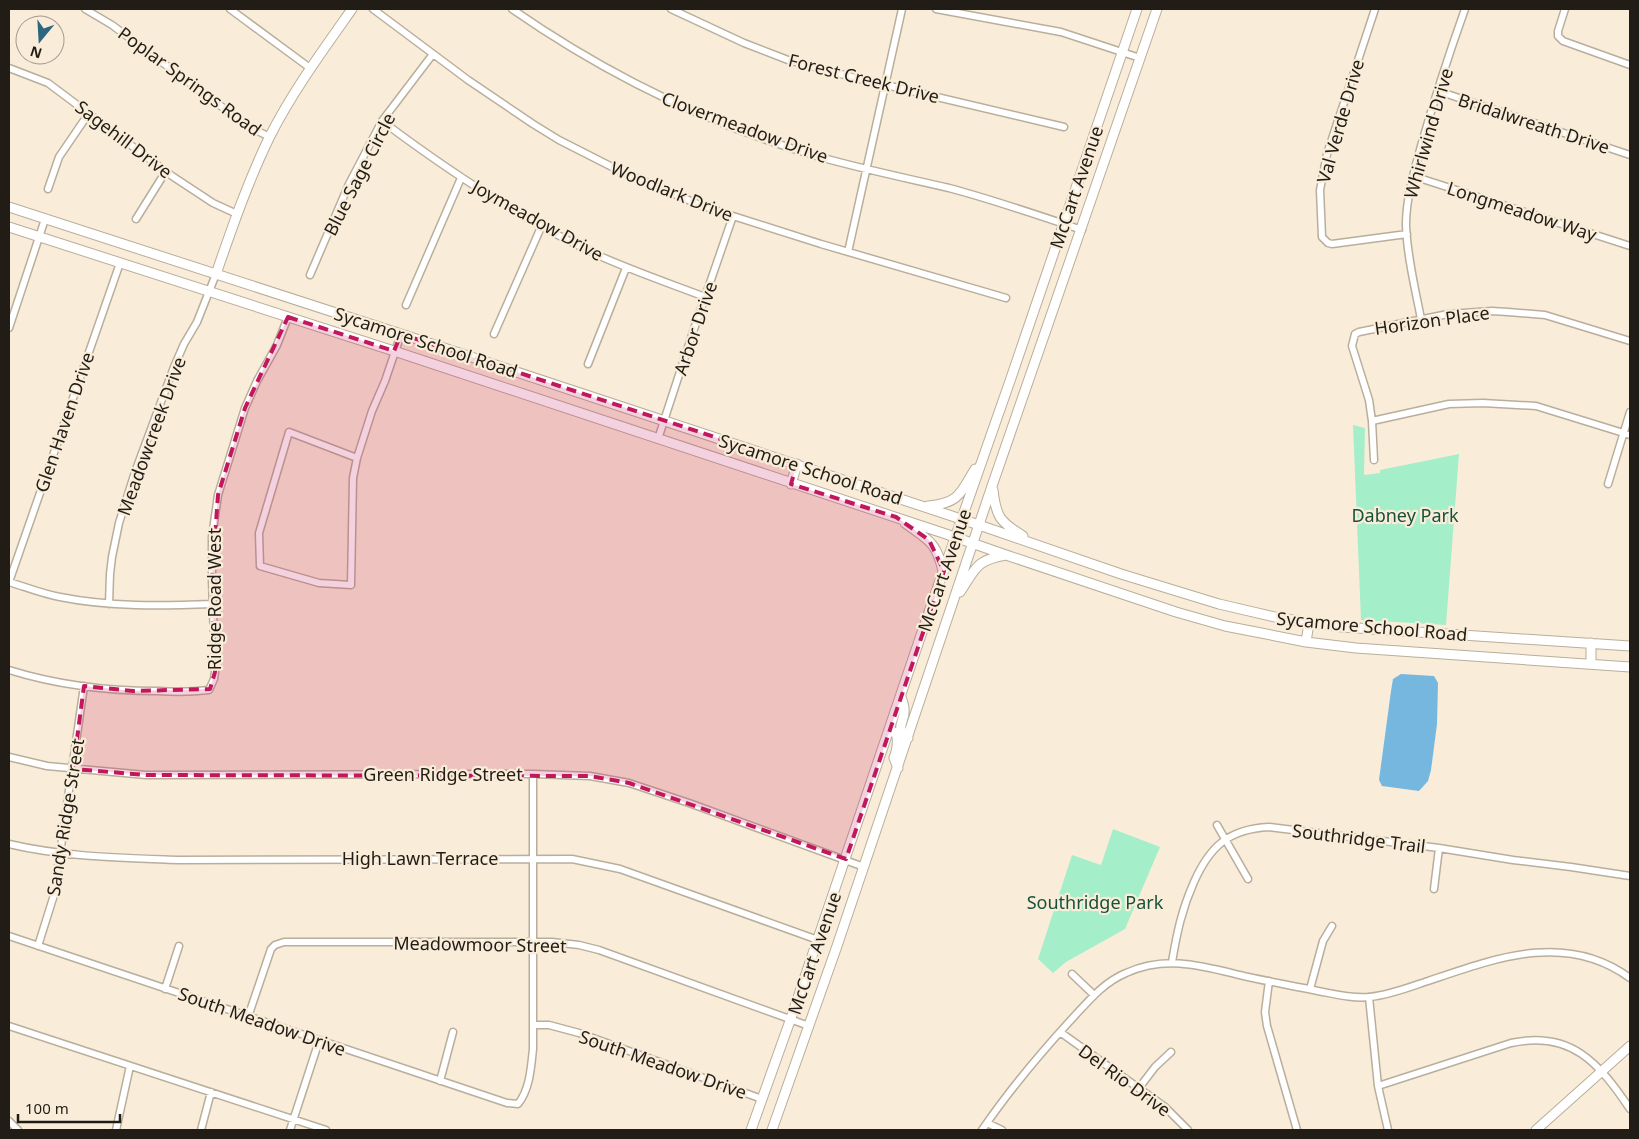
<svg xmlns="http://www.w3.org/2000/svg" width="1639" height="1139" viewBox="0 0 1639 1139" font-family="'Noto Sans',sans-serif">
<rect width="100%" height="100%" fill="#f9edd9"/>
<path fill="#a5eeca" d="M 1353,425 L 1365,428 L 1364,475 L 1380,473 L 1380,470 L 1459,454 L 1446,625 L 1361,620 Z
M 1113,829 L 1160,847 L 1125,929 L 1066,962 L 1053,973 L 1038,959 L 1072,855 L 1101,865 Z"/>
<path fill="#76b7e0" d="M 1401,674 L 1434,676 L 1438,683 L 1437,724 L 1431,770 L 1428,781 L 1419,791 L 1382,786 L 1379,780 L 1391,691 L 1393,679 Z"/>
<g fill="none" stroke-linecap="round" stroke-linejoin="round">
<g stroke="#b9ae9b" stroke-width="9">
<path id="street" d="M 85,9 L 112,25 L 249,127 L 270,137
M 230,9 L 310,68
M 373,9 L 468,80 L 533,124 L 559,140 L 620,171 L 700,205 L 733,216 L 821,244 L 1006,298
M 512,9 C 607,75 709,125 820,157 C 862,169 906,178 949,188 C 994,200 1038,215 1082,230
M 671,9 L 744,43 L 788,60 L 852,77 L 1064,127
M 936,9 L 1061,32 L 1140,58
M 1375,9 L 1327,154 L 1320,190 L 1322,237 L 1328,243 L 1332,244 L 1407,234
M 1565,9 L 1558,31 L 1558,36 L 1563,41 L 1630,65
M 9,68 L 48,83 L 172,176 L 213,203 L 237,214
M 1438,91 L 1630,155
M 382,121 C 450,172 525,222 602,257 C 636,272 671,284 705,297
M 1413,176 L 1630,246
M 48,189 L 59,157 L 89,113
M 136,219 L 166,171
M 848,252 L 902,9
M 310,275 L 349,184 L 382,121 L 433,54
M 406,305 L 461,178
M 1421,319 C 1415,288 1407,256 1406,225 C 1406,198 1414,172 1421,146 C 1434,100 1449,54 1465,9
M 9,328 L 45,219
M 494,334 L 542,225
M 588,364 L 626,268
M 1372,421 L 1449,404 L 1483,403 L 1536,406 L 1630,435
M 658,439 L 694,329 L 733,216
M 357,458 L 289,432 L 259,533 L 260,566 L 319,583 L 351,585 L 353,478 L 357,458 L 372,411 L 385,381 L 401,334
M 1374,460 L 1372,421 L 1369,400 L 1352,346 L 1355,334 L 1359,332 L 1448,314 L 1492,311 L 1508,312 L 1545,315 L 1630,341
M 1608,484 L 1630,412
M 9,582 L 120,263
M 9,582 C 26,587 43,594 60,597 C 110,607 161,606 212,604
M 109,604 L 110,574 L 112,557 L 119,523 L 135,472 L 174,367 L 184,344 L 197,322 L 216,274
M 9,670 C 57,685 108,691 158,691 C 175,692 192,692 209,690 L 214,679 L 215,672 L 212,578 L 212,537 L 218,495 L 245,408 L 257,381 L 277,345 L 288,317
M 9,757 L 47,766 L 146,775 L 533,774 L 590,776 L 629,783 L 689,803 L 864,867
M 1217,825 L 1248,879
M 9,844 C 64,857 121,858 178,860 L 572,859 L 620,869 L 818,940
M 1434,889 L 1439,848
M 9,936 L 507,1103 L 518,1104 C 530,1089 531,1067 533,1049 L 533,774
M 38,946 L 54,895 L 84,686
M 1172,962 C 1177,932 1182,909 1194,882 C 1210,846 1229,829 1269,827 L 1439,848 L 1513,860 L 1571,867 L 1630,876
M 1072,974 L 1094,995
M 1269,981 L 1265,1012 L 1267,1026 L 1297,1130
M 165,989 L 179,946
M 1310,989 L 1323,941 L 1332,926
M 1369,997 L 1378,1086 L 1388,1130
M 248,1017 L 271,949 L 275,945 L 284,942 L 552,942 L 579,945 L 599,950 L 809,1026
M 533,1025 L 549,1025 L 579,1033 L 762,1099
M 9,1026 L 326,1130
M 1060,1032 L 1165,1107 L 1188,1130
M 440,1081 L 453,1032
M 1378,1086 L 1511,1043 C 1571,1030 1599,1063 1630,1109
M 1139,1088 L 1155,1067 L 1171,1052
M 9,1121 L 18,1130
M 987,1123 L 1002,1130
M 116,1130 L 130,1066
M 201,1130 L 211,1092
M 290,1130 L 319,1041
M 982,1130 C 1008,1092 1038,1056 1069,1022 C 1087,1003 1102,983 1126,973 C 1168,954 1205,967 1248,977 C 1271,982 1294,986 1318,991 C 1334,994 1353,999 1370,997 C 1390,995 1410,987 1428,981 C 1496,958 1566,931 1630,978"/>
</g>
<g stroke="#b9ae9b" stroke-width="11">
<path id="secondary" d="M 9,207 L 438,346 L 979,525 L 1121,574 L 1219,604 L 1279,618 L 1342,627 L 1630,646
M 9,227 L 394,351 L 946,534 L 1006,555 L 1176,612 L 1225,626 L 1256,632 L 1306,642 L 1356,648 L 1630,667
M 216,274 C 232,228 248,181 270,136 C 293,91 323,50 352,9
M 791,484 L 797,464
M 993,490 C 996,517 1000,522 1023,536
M 928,506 C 959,503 960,494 975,469
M 905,523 C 928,540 936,541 943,571
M 960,592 C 976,568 976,560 1006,555
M 1306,642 L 1309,623
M 1591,664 L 1591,643
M 901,697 C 902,700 904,705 904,709 C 906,721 893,728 908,738
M 891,731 L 896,733 C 899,742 897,750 894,758 L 898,768
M 751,1130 L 791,1018 L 920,638 L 1011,378 L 1137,9
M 772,1130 L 837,946 L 992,486 L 1157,9
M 1536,1130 L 1630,1046"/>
</g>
<use href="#street" stroke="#fff" stroke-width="6"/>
<use href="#secondary" stroke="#fff" stroke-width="9"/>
</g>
<path fill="#c2185b" fill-opacity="0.2" stroke="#c2185b" stroke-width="4" stroke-dasharray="10 6" stroke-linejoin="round" d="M 288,317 L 394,351 L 401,334 L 797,464 L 791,484 L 896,517 L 929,540 L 944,571 L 846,859 L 629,783 L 590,776 L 146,775 L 73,769 L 84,686 L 133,691 L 210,689 L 215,672 L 212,578 L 218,495 L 245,408 Z"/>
<g text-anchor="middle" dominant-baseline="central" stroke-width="4.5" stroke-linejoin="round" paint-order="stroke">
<g font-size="18" fill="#211c15" stroke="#f9edd9">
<text transform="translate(864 78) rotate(14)">Forest Creek Drive</text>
<text transform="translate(190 81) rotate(36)">Poplar Springs Road</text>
<text transform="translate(1340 121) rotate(-74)">Val Verde Drive</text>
<text transform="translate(1534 123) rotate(18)">Bridalwreath Drive</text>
<text transform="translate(745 127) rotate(20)">Clovermeadow Drive</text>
<text transform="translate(1428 133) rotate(-74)">Whirlwind Drive</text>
<text transform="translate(124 139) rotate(37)">Sagehill Drive</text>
<text transform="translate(359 174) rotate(-63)">Blue Sage Circle</text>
<text transform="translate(1076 187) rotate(-71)">McCart Avenue</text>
<text transform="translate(672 191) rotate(22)">Woodlark Drive</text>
<text transform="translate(1522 211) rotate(18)">Longmeadow Way</text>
<text transform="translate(538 220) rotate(29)">Joymeadow Drive</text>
<text transform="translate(1432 320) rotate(-8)">Horizon Place</text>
<text transform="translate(695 328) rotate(-71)">Arbor Drive</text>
<text transform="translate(426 342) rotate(18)">Sycamore School Road</text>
<text transform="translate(64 422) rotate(-71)">Glen Haven Drive</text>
<text transform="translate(151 436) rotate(-70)">Meadowcreek Drive</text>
<text transform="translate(811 469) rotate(18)">Sycamore School Road</text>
<text transform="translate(944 570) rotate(-71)">McCart Avenue</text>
<text transform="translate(214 599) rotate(-90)">Ridge Road West</text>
<text transform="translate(1372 626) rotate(5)">Sycamore School Road</text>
<text x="443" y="774">Green Ridge Street</text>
<text transform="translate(65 817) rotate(-81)">Sandy Ridge Street</text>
<text transform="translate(1359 838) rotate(7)">Southridge Trail</text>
<text x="420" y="858">High Lawn Terrace</text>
<text transform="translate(480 944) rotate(1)">Meadowmoor Street</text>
<text transform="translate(814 953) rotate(-71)">McCart Avenue</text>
<text transform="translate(262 1021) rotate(19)">South Meadow Drive</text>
<text transform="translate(663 1064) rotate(19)">South Meadow Drive</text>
<text transform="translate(1125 1080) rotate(36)">Del Rio Drive</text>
</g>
<g font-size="18" fill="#17513a" stroke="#f9edd9">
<text x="1405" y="515">Dabney Park</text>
<text x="1095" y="902">Southridge Park</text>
</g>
</g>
<rect width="1639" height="1139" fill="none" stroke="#211c15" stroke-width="20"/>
<g transform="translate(40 40) rotate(198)"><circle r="24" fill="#f9edd9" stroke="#a3998b"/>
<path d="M0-4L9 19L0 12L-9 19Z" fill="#2e6680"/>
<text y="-8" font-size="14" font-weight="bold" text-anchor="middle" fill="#211c15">N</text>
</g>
<path d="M18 1114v8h102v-8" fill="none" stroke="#211c15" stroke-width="2.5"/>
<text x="25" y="1114" font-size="15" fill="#211c15" stroke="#f9edd9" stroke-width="4" paint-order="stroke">100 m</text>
</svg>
